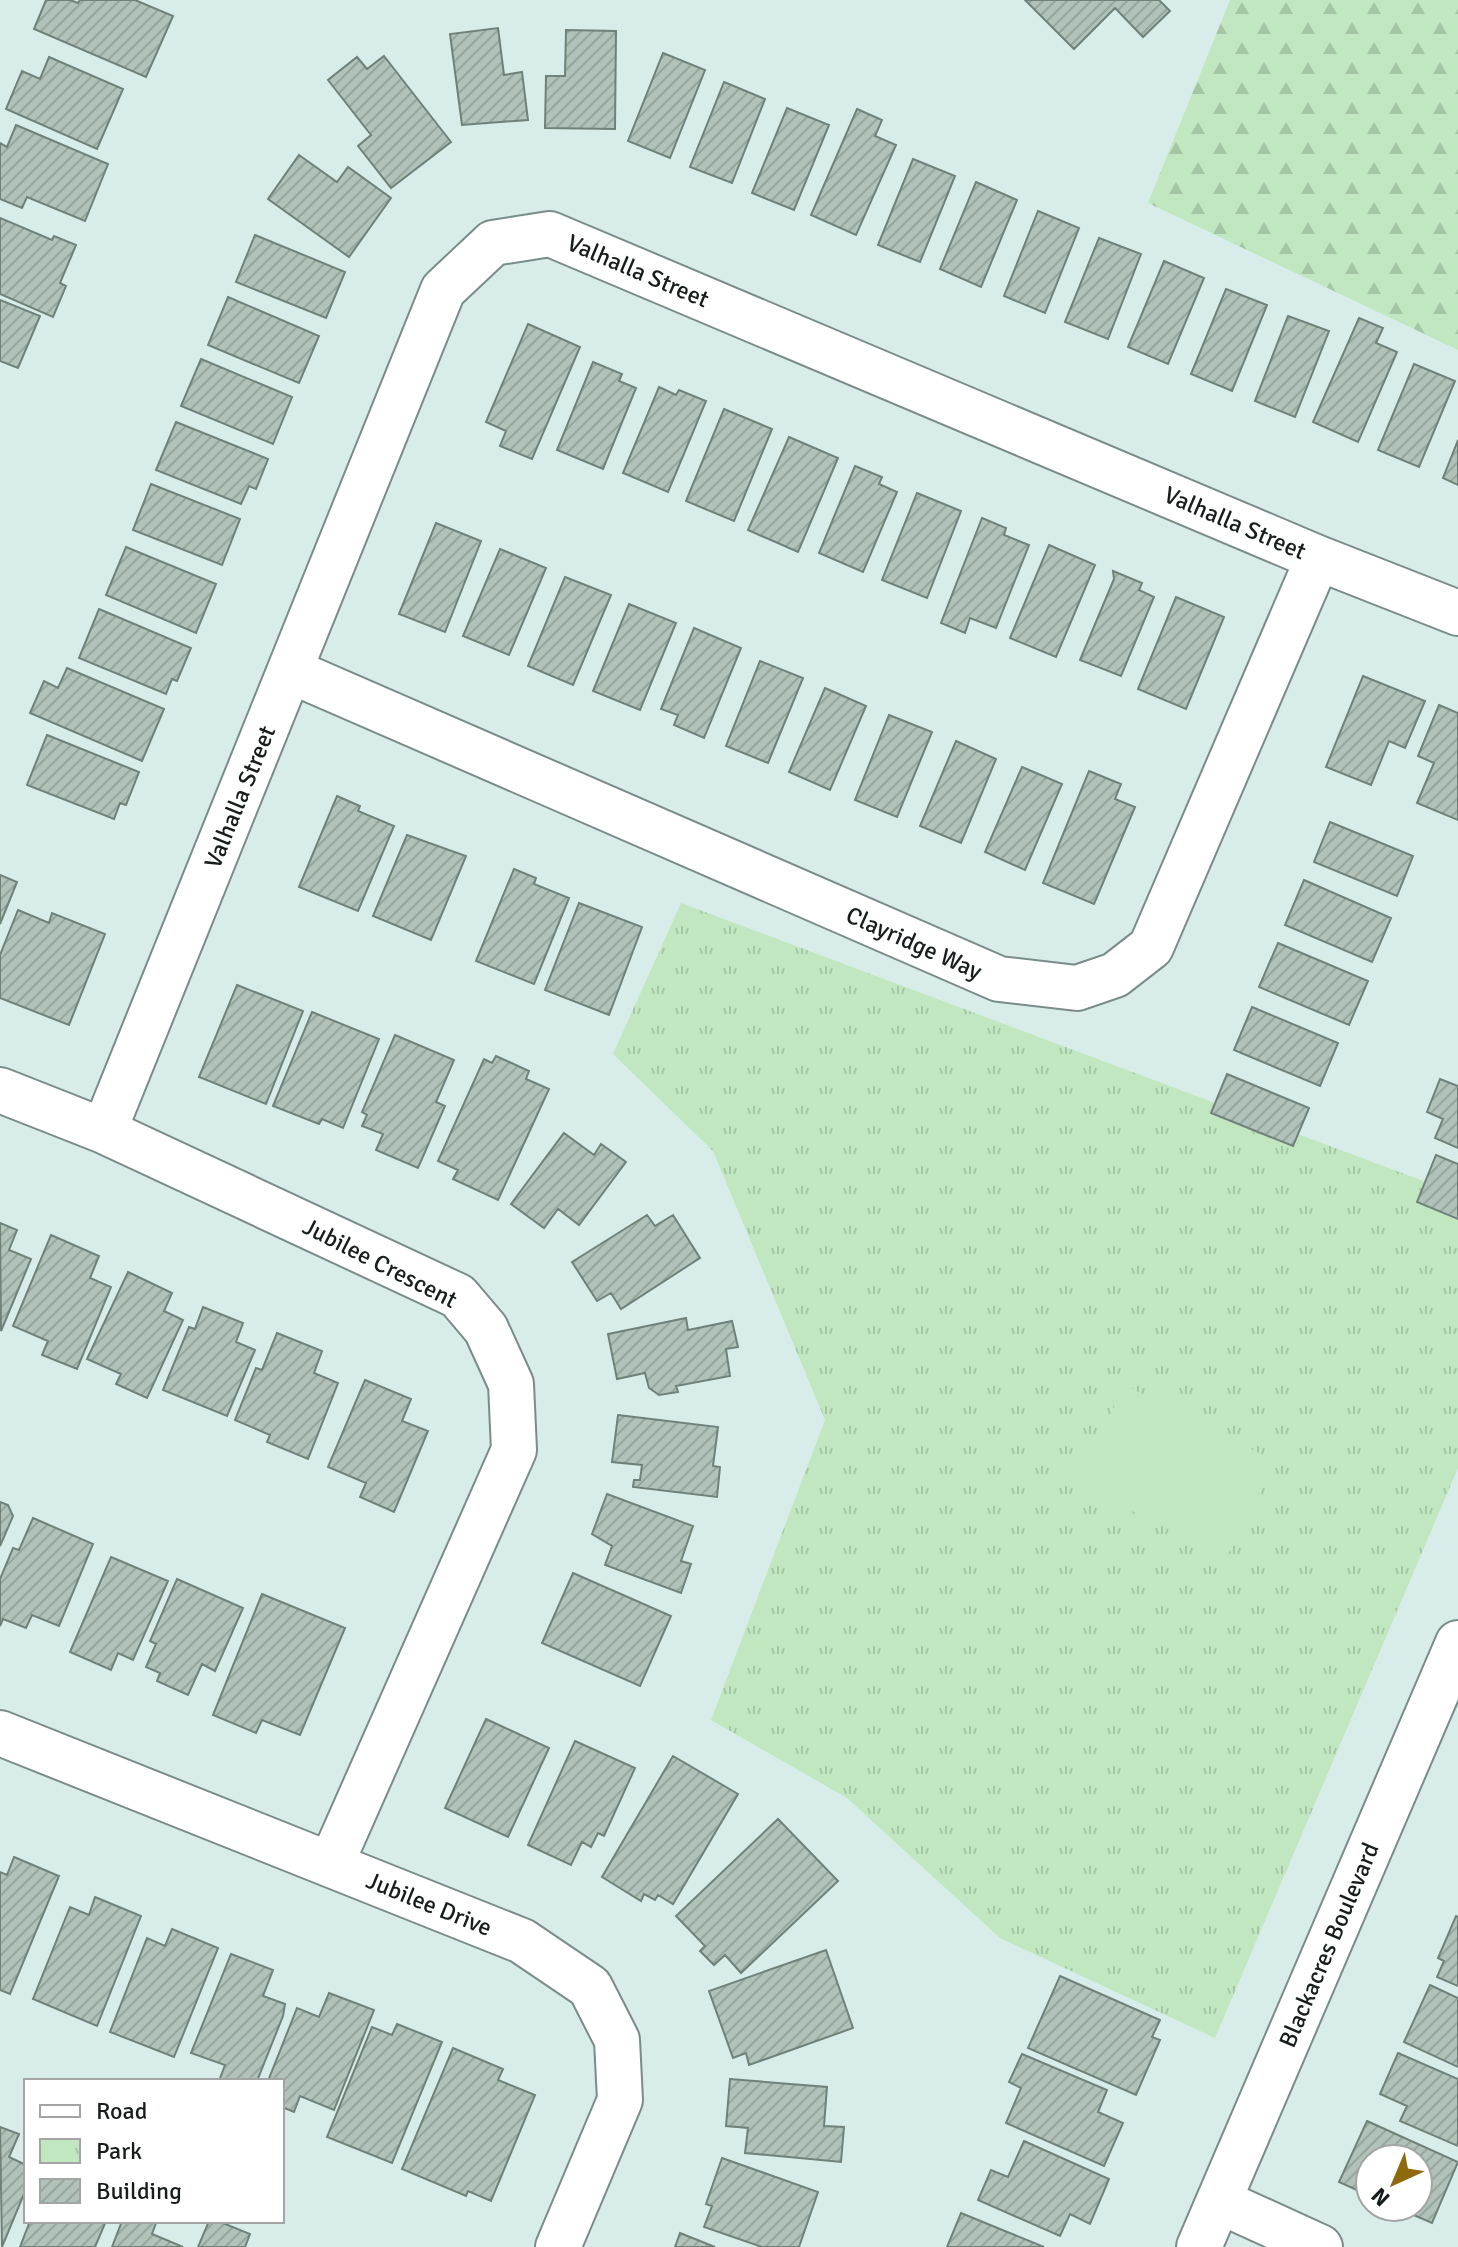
<svg xmlns="http://www.w3.org/2000/svg" width="1458" height="2247" viewBox="0 0 1458 2247" font-family="Signika,sans-serif">
<defs>
<pattern id="forest-firs" width="22" height="20" patternUnits="userSpaceOnUse" patternTransform="scale(2)"><rect width="22" height="20" fill="#c0e7c0"/><path d="M5 1l3.5 6h-7zM16 11l3.5 6h-7z" fill="#a4c6a4"/></pattern>
<pattern id="park-tufts" width="24" height="20" patternUnits="userSpaceOnUse" patternTransform="scale(2)"><rect width="24" height="20" fill="#c0e7c0"/><path d="M3 7l-1-3M5 7V3M7 7l1-3M15 17l-1-3M17 17v-4M19 17l1-3" fill="none" stroke="#a4c6a4"/></pattern>
<pattern id="building-hatch" width="6" height="6" patternUnits="userSpaceOnUse" patternTransform="scale(2)"><rect width="6" height="6" fill="#b0c2b9"/><path d="M-1 1l2-2M0 6l6-6M5 7l2-2" fill="none" stroke="#97a69e"/></pattern>
</defs>
<rect width="100%" height="100%" fill="#d8edea"/>
<path fill="url(#forest-firs)" d="M 1230,0 L 1458,0 L 1458,350 L 1148,203 Z"/>
<path fill="url(#park-tufts)" d="M 681,903 L 1458,1194 L 1458,1468 L 1215,2038 L 1000,1938 L 847,1798 L 711,1720 L 825,1420 L 713,1151 L 613,1054 Z"/>
<path fill="#c0e7c0" d="M 1125,1385 L 1275,1461 L 1226,1558 L 1076,1483 Z"/>
<path fill="url(#building-hatch)" stroke="#708179" stroke-width="2" d="M 46,0 L 70,0 L 78,3 L 80,0 L 135,0 L 173,16 L 146,77 L 34,29 Z
M 1025,0 L 1159,0 L 1170,11 L 1143,37 L 1115,8 L 1074,49 Z
M 498,28 L 504,75 L 522,72 L 528,120 L 462,125 L 450,34 Z
M 566,30 L 616,31 L 615,129 L 545,128 L 546,76 L 565,76 Z
M 663,53 L 705,70 L 670,158 L 628,141 Z
M 384,56 L 451,142 L 391,188 L 358,146 L 371,135 L 328,80 L 357,57 L 367,69 Z
M 49,57 L 123,89 L 97,149 L 6,109 L 22,71 L 40,79 Z
M 724,82 L 765,99 L 732,183 L 690,167 Z
M 787,108 L 829,125 L 794,210 L 752,193 Z
M 857,109 L 882,120 L 875,136 L 896,145 L 856,235 L 811,215 Z
M 16,125 L 108,164 L 85,221 L 27,197 L 22,208 L 0,199 L 0,143 L 7,147 Z
M 299,155 L 337,182 L 348,167 L 391,198 L 349,257 L 268,199 Z
M 913,159 L 955,176 L 920,262 L 878,245 Z
M 976,182 L 1017,200 L 981,287 L 940,269 Z
M 1038,211 L 1079,228 L 1045,313 L 1004,296 Z
M 0,218 L 52,240 L 54,236 L 76,245 L 60,283 L 66,286 L 53,317 L 0,294 Z
M 255,235 L 345,272 L 326,318 L 236,282 Z
M 1099,238 L 1141,254 L 1108,339 L 1065,322 Z
M 1164,261 L 1204,278 L 1168,364 L 1128,347 Z
M 1226,289 L 1267,305 L 1232,391 L 1191,374 Z
M 228,297 L 319,336 L 299,383 L 208,345 Z
M 0,300 L 40,316 L 18,368 L 0,361 Z
M 1288,316 L 1329,331 L 1295,417 L 1255,401 Z
M 1359,318 L 1383,328 L 1376,343 L 1397,352 L 1358,442 L 1313,422 Z
M 528,324 L 580,347 L 532,459 L 500,446 L 506,431 L 486,422 Z
M 201,359 L 292,397 L 273,444 L 181,406 Z
M 593,362 L 622,374 L 619,381 L 636,388 L 603,469 L 557,450 Z
M 1414,364 L 1455,381 L 1419,467 L 1378,450 Z
M 659,387 L 676,395 L 679,390 L 706,401 L 668,492 L 623,473 Z
M 724,409 L 772,429 L 734,521 L 686,501 Z
M 176,422 L 268,459 L 256,489 L 249,486 L 241,504 L 156,470 Z
M 789,437 L 838,458 L 798,552 L 748,530 Z
M 1458,440 L 1458,485 L 1443,478 Z
M 855,466 L 882,477 L 879,484 L 897,492 L 863,572 L 819,553 Z
M 151,484 L 240,519 L 222,565 L 133,530 Z
M 917,493 L 961,511 L 927,598 L 882,580 Z
M 982,518 L 1006,528 L 1004,535 L 1029,545 L 996,628 L 970,618 L 965,633 L 941,623 Z
M 436,523 L 481,541 L 445,632 L 399,614 Z
M 1049,545 L 1095,565 L 1056,657 L 1010,638 Z
M 126,547 L 216,584 L 196,633 L 106,595 Z
M 500,549 L 546,568 L 509,655 L 463,636 Z
M 1113,571 L 1142,583 L 1139,590 L 1154,597 L 1121,676 L 1080,660 L 1114,579 Z
M 565,577 L 611,595 L 573,685 L 528,666 Z
M 1176,597 L 1224,617 L 1186,709 L 1138,689 Z
M 629,604 L 676,623 L 640,710 L 593,691 Z
M 99,609 L 191,648 L 177,681 L 172,679 L 166,694 L 79,658 Z
M 694,628 L 741,648 L 704,738 L 674,725 L 678,715 L 661,709 Z
M 760,661 L 803,678 L 768,763 L 726,746 Z
M 67,668 L 164,709 L 142,761 L 30,713 L 44,681 L 58,688 Z
M 1363,676 L 1425,701 L 1405,748 L 1389,741 L 1371,785 L 1326,767 Z
M 825,688 L 866,706 L 830,790 L 789,772 Z
M 1439,705 L 1458,713 L 1458,820 L 1417,803 L 1434,763 L 1418,756 Z
M 889,715 L 932,732 L 897,817 L 855,800 Z
M 47,735 L 139,772 L 126,805 L 120,803 L 114,819 L 27,785 Z
M 956,741 L 996,759 L 961,843 L 920,826 Z
M 1022,767 L 1062,784 L 1025,870 L 985,852 Z
M 1089,771 L 1121,784 L 1115,799 L 1135,807 L 1094,904 L 1043,883 Z
M 337,796 L 360,806 L 358,811 L 394,826 L 358,911 L 299,887 Z
M 1330,822 L 1413,856 L 1397,896 L 1314,862 Z
M 407,835 L 466,856 L 431,940 L 373,916 Z
M 514,869 L 536,878 L 534,884 L 569,898 L 534,984 L 476,961 Z
M 0,875 L 17,882 L 0,924 Z
M 1304,880 L 1391,918 L 1372,962 L 1285,925 Z
M 579,903 L 642,927 L 609,1015 L 545,990 Z
M 18,910 L 49,923 L 52,913 L 105,934 L 69,1025 L 0,998 L 0,955 Z
M 1278,943 L 1368,981 L 1349,1025 L 1259,987 Z
M 237,985 L 303,1011 L 266,1104 L 199,1077 Z
M 1252,1007 L 1338,1043 L 1320,1086 L 1234,1050 Z
M 312,1012 L 379,1039 L 343,1128 L 322,1119 L 319,1124 L 273,1106 Z
M 395,1035 L 454,1060 L 436,1102 L 445,1106 L 418,1168 L 376,1150 L 383,1134 L 362,1126 L 367,1115 L 362,1112 Z
M 496,1056 L 529,1071 L 526,1079 L 549,1089 L 498,1200 L 453,1179 L 458,1170 L 438,1161 L 484,1059 L 492,1063 Z
M 1227,1074 L 1309,1108 L 1293,1146 L 1211,1113 Z
M 1440,1079 L 1458,1086 L 1458,1148 L 1435,1138 L 1443,1119 L 1427,1112 Z
M 564,1133 L 594,1155 L 601,1144 L 626,1162 L 579,1225 L 558,1209 L 544,1228 L 511,1204 Z
M 1436,1155 L 1458,1164 L 1458,1219 L 1417,1202 Z
M 647,1215 L 655,1226 L 673,1215 L 700,1258 L 621,1309 L 611,1293 L 597,1301 L 572,1262 Z
M 0,1223 L 17,1230 L 9,1250 L 31,1259 L 1,1331 Z
M 51,1235 L 99,1256 L 90,1278 L 111,1287 L 77,1369 L 42,1355 L 48,1341 L 13,1326 Z
M 128,1272 L 172,1293 L 164,1311 L 183,1320 L 147,1398 L 116,1384 L 121,1374 L 87,1359 Z
M 203,1307 L 243,1323 L 236,1342 L 255,1350 L 227,1416 L 163,1390 L 189,1327 L 195,1329 Z
M 686,1318 L 688,1330 L 732,1321 L 738,1347 L 726,1349 L 730,1376 L 676,1386 L 678,1392 L 659,1395 L 649,1388 L 645,1373 L 617,1379 L 608,1334 Z
M 277,1333 L 322,1351 L 314,1373 L 338,1383 L 308,1459 L 267,1442 L 270,1435 L 235,1420 L 256,1368 L 262,1370 Z
M 365,1380 L 411,1399 L 402,1421 L 428,1431 L 394,1512 L 360,1497 L 366,1483 L 328,1467 Z
M 618,1415 L 718,1427 L 713,1466 L 720,1467 L 717,1497 L 633,1487 L 634,1480 L 640,1480 L 642,1465 L 612,1462 Z
M 607,1494 L 693,1526 L 681,1561 L 691,1564 L 681,1593 L 605,1565 L 612,1546 L 592,1534 Z
M 0,1502 L 8,1505 L 13,1516 L 0,1546 Z
M 33,1518 L 93,1544 L 59,1626 L 32,1615 L 26,1628 L 3,1619 L 0,1626 L 0,1579 L 13,1548 L 19,1550 Z
M 111,1557 L 168,1581 L 133,1660 L 118,1653 L 111,1670 L 70,1652 Z
M 573,1573 L 671,1616 L 640,1686 L 542,1643 Z
M 177,1579 L 243,1608 L 215,1671 L 202,1664 L 188,1695 L 157,1681 L 160,1673 L 146,1667 L 156,1644 L 150,1641 Z
M 262,1594 L 345,1628 L 300,1735 L 262,1720 L 256,1733 L 213,1715 Z
M 486,1719 L 549,1748 L 508,1837 L 445,1808 Z
M 575,1741 L 635,1768 L 604,1836 L 598,1833 L 591,1847 L 582,1842 L 571,1865 L 528,1845 Z
M 673,1756 L 738,1794 L 673,1904 L 658,1895 L 655,1900 L 644,1894 L 641,1901 L 602,1877 Z
M 778,1819 L 838,1881 L 741,1973 L 725,1955 L 714,1965 L 700,1951 L 705,1946 L 676,1916 Z
M 14,1857 L 59,1876 L 10,1994 L 0,1990 L 0,1872 L 7,1875 Z
M 95,1897 L 141,1916 L 97,2026 L 33,1999 L 70,1907 L 89,1915 Z
M 1456,1916 L 1458,1917 L 1458,1986 L 1437,1977 L 1444,1961 L 1438,1958 Z
M 172,1929 L 218,1948 L 174,2057 L 110,2032 L 147,1938 L 165,1946 Z
M 826,1950 L 853,2028 L 749,2065 L 746,2053 L 733,2058 L 709,1991 Z
M 231,1954 L 273,1970 L 263,1996 L 285,2004 L 283,2016 L 257,2081 L 219,2081 L 225,2065 L 191,2053 Z
M 1060,1976 L 1160,2020 L 1152,2037 L 1160,2040 L 1136,2095 L 1028,2048 Z
M 1430,1985 L 1458,1998 L 1458,2067 L 1404,2042 Z
M 329,1993 L 374,2010 L 334,2110 L 300,2096 L 294,2112 L 282,2107 L 282,2081 L 268,2081 L 297,2008 L 319,2017 Z
M 397,2024 L 442,2042 L 392,2163 L 327,2137 L 372,2027 L 392,2035 Z
M 453,2048 L 503,2069 L 498,2080 L 535,2095 L 491,2201 L 468,2191 L 466,2196 L 402,2169 Z
M 1398,2053 L 1458,2079 L 1458,2146 L 1400,2121 L 1407,2106 L 1380,2094 Z
M 1022,2054 L 1107,2090 L 1098,2112 L 1123,2123 L 1104,2166 L 1006,2123 L 1021,2088 L 1009,2082 Z
M 730,2079 L 827,2087 L 824,2126 L 844,2127 L 841,2162 L 745,2153 L 748,2128 L 726,2126 Z
M 1367,2121 L 1458,2162 L 1432,2223 L 1395,2207 L 1418,2207 L 1418,2159 L 1370,2159 L 1370,2196 L 1339,2182 Z
M 0,2127 L 19,2134 L 9,2157 L 26,2165 L 26,2189 L 2,2247 Z
M 1024,2141 L 1109,2179 L 1090,2224 L 1070,2214 L 1060,2236 L 978,2200 L 991,2170 L 1008,2177 Z
M 722,2158 L 818,2192 L 799,2247 L 762,2247 L 704,2227 L 712,2206 L 706,2204 Z
M 961,2213 L 1044,2247 L 947,2247 Z
M 30,2221 L 106,2221 L 95,2247 L 20,2247 Z
M 122,2221 L 156,2223 L 152,2234 L 183,2247 L 112,2247 Z
M 209,2221 L 218,2221 L 250,2234 L 245,2247 L 198,2247 Z
M 680,2233 L 715,2247 L 675,2247 Z"/>
<g fill="none" stroke-linecap="round" stroke-linejoin="round">
<g stroke="#798c89" stroke-width="48">
<path id="minor" d="M 291,671 L 999,979 L 1077,988 L 1115,975 L 1151,947 L 1318,558
M 0,1090 L 104,1131 L 458,1296 L 486,1329 L 511,1384 L 514,1450 L 331,1864
M 104,1131 L 443,290 L 493,243 L 550,234 L 1318,558 L 1458,613
M 0,1733 L 522,1941 L 590,1987 L 617,2040 L 620,2100 L 558,2247
M 1219,2201 L 1320,2247"/>
</g>
<g stroke="#798c89" stroke-width="48">
<path id="tertiary" d="M 1199,2247 L 1458,1643"/>
</g>
<use href="#minor" stroke="#fff" stroke-width="44"/>
<use href="#tertiary" stroke="#fff" stroke-width="44"/>
</g>
<g text-anchor="middle" dominant-baseline="central" stroke-width="6" stroke-linejoin="round" paint-order="stroke">
<g font-size="24" fill="#161d1c" stroke="#fff">
<text transform="translate(638 271) rotate(23)">Valhalla Street</text>
<text transform="translate(1235 523) rotate(23)">Valhalla Street</text>
<text transform="translate(240 797) rotate(-68)">Valhalla Street</text>
<text transform="translate(914 943) rotate(24)">Clayridge Way</text>
<text transform="translate(380 1263) rotate(27)">Jubilee Crescent</text>
<text transform="translate(429 1904) rotate(22)">Jubilee Drive</text>
<text transform="translate(1329 1945) rotate(-67)">Blackacres Boulevard</text>
</g>
</g>
<rect x="24" y="2079" width="260" height="144" fill="#ffffff" stroke="#a2a5a4" stroke-width="2"/>
<rect x="40" y="2105" width="40" height="12" fill="#ffffff" stroke="#a2a5a4" stroke-width="2"/>
<text x="96" y="2119" font-size="24" fill="#161d1c">Road</text>
<rect x="40" y="2139" width="40" height="24" fill="url(#park-tufts)" stroke="#a2a5a4" stroke-width="2"/>
<text x="96" y="2159" font-size="24" fill="#161d1c">Park</text>
<rect x="40" y="2179" width="40" height="24" fill="url(#building-hatch)" stroke="#a2a5a4" stroke-width="2"/>
<text x="96" y="2199" font-size="24" fill="#161d1c">Building</text>
<g transform="translate(1394 2183) rotate(224)"><circle r="38" fill="#ffffff" stroke="#a2a5a4" stroke-width="2"/>
<path d="M0-6L14 30L0 20L-14 30Z" fill="#8e690d"/>
<text y="-12" font-size="22" font-weight="bold" text-anchor="middle" fill="#161d1c">N</text>
</g>
</svg>
